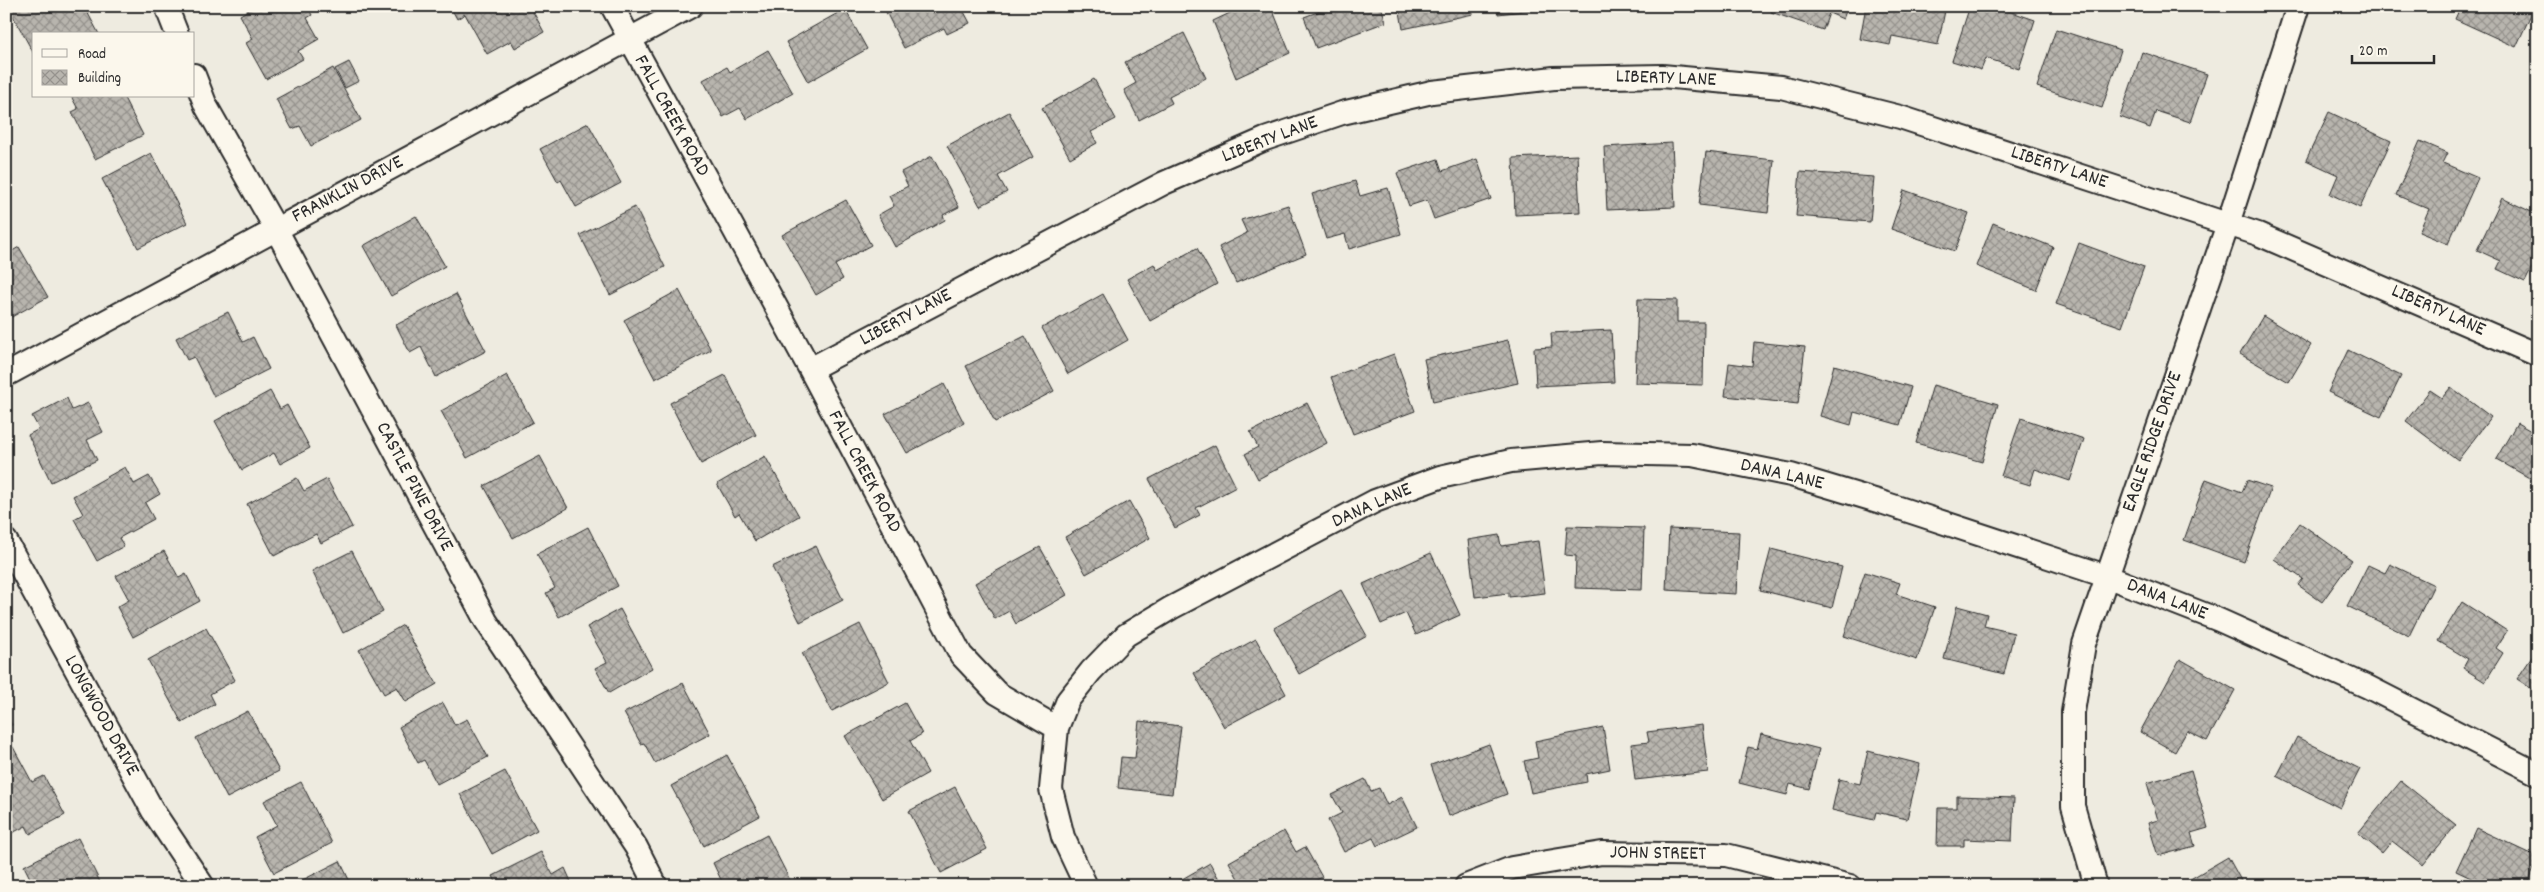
<svg xmlns="http://www.w3.org/2000/svg" width="2544" height="892" viewBox="0 0 2544 892" font-family="Dekko,sans-serif">
<defs>
<pattern id="building-cross-hatch" width="8" height="8" patternUnits="userSpaceOnUse" patternTransform="scale(1.25)"><rect width="8" height="8" fill="#b8b5ae"/><path d="M0 0l8 8M0 8l8-8" fill="none" stroke="#96938e"/></pattern>
</defs>
<rect width="100%" height="100%" fill="#eeebe0"/>
<filter id="ink" filterUnits="userSpaceOnUse"><feTurbulence type="fractalNoise" baseFrequency=".02" numOctaves="2"/><feDisplacementMap in="SourceGraphic" scale="10" xChannelSelector="R" yChannelSelector="G"/><feConvolveMatrix kernelMatrix="1 2 1 2 8 2 1 2 1" color-interpolation-filters="sRGB"/></filter>
<g filter="url(#ink)">
<path fill="url(#building-cross-hatch)" stroke="#2b2b2b" d="M 84,6 L 99,34 L 34,34 L 34,54 L 8,7 Z
M 255,6 L 307,6 L 312,15 L 307,18 L 319,39 L 298,51 L 303,59 L 266,79 L 246,43 L 253,39 L 240,15 Z
M 450,6 L 530,6 L 544,32 L 515,48 L 511,41 L 487,54 L 465,14 L 457,19 Z
M 883,6 L 961,6 L 970,23 L 947,34 L 944,28 L 904,48 Z
M 1230,6 L 1271,6 L 1290,53 L 1236,78 L 1213,21 L 1232,12 Z
M 1328,6 L 1381,6 L 1386,22 L 1316,48 L 1304,17 L 1328,8 Z
M 1399,6 L 1471,6 L 1473,14 L 1403,29 Z
M 1498,6 L 1567,6 L 1498,14 Z
M 1685,6 L 1758,6 L 1758,11 Z
M 1773,6 L 1848,6 L 1843,19 L 1829,13 L 1823,30 L 1771,12 Z
M 1866,6 L 1946,6 L 1938,45 L 1892,36 L 1890,45 L 1860,39 Z
M 1970,6 L 1994,6 L 2035,20 L 2019,69 L 1986,58 L 1981,70 L 1952,61 Z
M 2461,6 L 2524,6 L 2533,10 L 2516,47 L 2455,19 Z
M 845,9 L 867,49 L 808,82 L 786,42 Z
M 2056,29 L 2121,50 L 2102,108 L 2037,87 Z
M 1184,33 L 1206,78 L 1169,97 L 1172,103 L 1139,120 L 1124,90 L 1136,83 L 1125,62 Z
M 768,50 L 793,93 L 747,119 L 740,108 L 723,117 L 703,80 L 727,67 L 730,72 Z
M 2142,52 L 2207,74 L 2190,122 L 2156,111 L 2150,128 L 2120,117 Z
M 349,62 L 359,81 L 345,88 L 335,69 Z
M 333,68 L 361,120 L 311,146 L 300,126 L 292,129 L 276,99 Z
M 1094,79 L 1116,119 L 1091,132 L 1097,143 L 1070,158 L 1042,108 Z
M 71,96 L 123,96 L 143,135 L 95,159 L 72,112 L 78,109 Z
M 1009,112 L 1033,157 L 998,176 L 1007,192 L 980,206 L 947,146 Z
M 2329,112 L 2391,141 L 2360,208 L 2330,194 L 2338,175 L 2306,160 Z
M 588,123 L 621,183 L 576,207 L 561,180 L 558,182 L 540,149 Z
M 2420,141 L 2448,153 L 2443,163 L 2478,178 L 2448,244 L 2419,232 L 2429,209 L 2396,195 Z
M 1672,143 L 1675,207 L 1607,210 L 1604,147 Z
M 1706,152 L 1774,160 L 1768,213 L 1699,205 Z
M 151,153 L 187,223 L 138,248 L 102,179 Z
M 1577,155 L 1580,212 L 1515,215 L 1513,158 Z
M 932,156 L 959,207 L 943,215 L 945,220 L 895,247 L 878,215 L 894,206 L 889,196 L 908,186 L 901,172 Z
M 1438,159 L 1442,171 L 1477,159 L 1491,199 L 1434,219 L 1427,200 L 1409,206 L 1397,173 Z
M 1800,172 L 1874,177 L 1870,222 L 1796,216 Z
M 1355,181 L 1360,196 L 1388,188 L 1401,234 L 1349,249 L 1345,234 L 1326,239 L 1312,194 Z
M 1904,190 L 1969,213 L 1955,251 L 1891,229 Z
M 2502,198 L 2538,215 L 2538,256 L 2525,282 L 2497,269 L 2501,261 L 2477,250 Z
M 846,200 L 871,245 L 835,265 L 843,279 L 816,295 L 782,235 Z
M 1288,205 L 1306,254 L 1236,283 L 1219,247 L 1247,233 L 1241,220 Z
M 635,207 L 665,267 L 610,295 L 580,235 Z
M 416,216 L 445,266 L 391,296 L 363,246 Z
M 1993,223 L 2053,247 L 2036,290 L 1976,266 Z
M 2079,243 L 2144,267 L 2122,327 L 2056,304 Z
M 19,247 L 48,297 L 6,320 L 6,249 L 9,253 Z
M 1197,248 L 1217,284 L 1150,321 L 1127,279 L 1154,264 L 1157,270 Z
M 679,290 L 711,350 L 655,379 L 624,320 Z
M 456,294 L 486,351 L 436,377 L 421,347 L 410,353 L 396,325 Z
M 1103,294 L 1128,340 L 1068,374 L 1042,328 Z
M 1638,299 L 1677,300 L 1677,322 L 1704,322 L 1703,385 L 1635,383 Z
M 228,312 L 243,342 L 253,337 L 269,369 L 214,397 L 194,357 L 187,360 L 176,338 Z
M 2263,316 L 2311,345 L 2289,382 L 2240,354 Z
M 1611,330 L 1614,382 L 1536,386 L 1534,348 L 1552,347 L 1551,333 Z
M 1025,336 L 1054,391 L 995,422 L 966,366 Z
M 1508,340 L 1518,383 L 1433,402 L 1424,359 Z
M 1754,342 L 1805,347 L 1798,404 L 1725,396 L 1729,363 L 1752,366 Z
M 2348,350 L 2401,376 L 2381,417 L 2328,392 Z
M 1394,354 L 1415,411 L 1353,434 L 1331,377 Z
M 1834,365 L 1911,387 L 1900,425 L 1854,412 L 1851,425 L 1820,416 Z
M 507,375 L 533,422 L 467,458 L 441,411 Z
M 725,375 L 756,435 L 701,464 L 670,403 Z
M 944,384 L 964,423 L 907,453 L 885,414 Z
M 1933,385 L 1998,404 L 1982,462 L 1916,443 Z
M 2451,387 L 2491,417 L 2458,460 L 2406,421 L 2430,390 L 2442,398 Z
M 270,391 L 280,409 L 287,405 L 310,448 L 280,464 L 274,453 L 242,470 L 215,421 Z
M 67,398 L 72,410 L 88,403 L 103,432 L 87,440 L 97,460 L 51,482 L 28,435 L 39,429 L 32,416 Z
M 1307,403 L 1327,443 L 1258,479 L 1245,454 L 1258,447 L 1250,432 Z
M 2021,418 L 2084,439 L 2070,481 L 2035,469 L 2030,485 L 2001,476 Z
M 2517,423 L 2538,435 L 2538,483 L 2496,459 Z
M 1215,445 L 1236,487 L 1196,508 L 1200,515 L 1175,528 L 1149,479 Z
M 540,456 L 568,508 L 513,538 L 484,486 Z
M 765,456 L 799,516 L 755,541 L 739,513 L 735,516 L 717,484 Z
M 125,467 L 134,484 L 149,476 L 160,494 L 145,503 L 154,519 L 119,538 L 124,546 L 97,561 L 74,519 L 83,514 L 73,496 Z
M 297,478 L 304,491 L 327,479 L 352,527 L 321,543 L 316,534 L 274,556 L 247,504 Z
M 2206,479 L 2242,492 L 2247,480 L 2271,488 L 2244,562 L 2184,540 Z
M 1129,501 L 1150,538 L 1086,574 L 1065,537 Z
M 2300,523 L 2352,560 L 2322,602 L 2298,585 L 2303,579 L 2274,559 Z
M 1567,526 L 1644,528 L 1642,590 L 1575,588 L 1576,556 L 1565,555 Z
M 588,527 L 618,586 L 559,617 L 546,593 L 555,588 L 537,554 Z
M 1669,529 L 1739,532 L 1736,594 L 1666,590 Z
M 1499,535 L 1501,546 L 1538,541 L 1545,593 L 1509,597 L 1509,593 L 1475,597 L 1468,540 Z
M 816,546 L 843,600 L 800,622 L 772,567 Z
M 1040,547 L 1067,595 L 1016,624 L 1009,611 L 995,619 L 975,583 Z
M 1771,549 L 1842,567 L 1832,608 L 1760,590 Z
M 164,551 L 179,578 L 186,574 L 200,601 L 133,637 L 117,607 L 129,600 L 116,576 Z
M 352,551 L 383,612 L 343,633 L 312,571 Z
M 1431,553 L 1460,615 L 1416,635 L 1406,613 L 1381,624 L 1363,584 Z
M 2390,564 L 2434,585 L 2409,636 L 2347,606 L 2368,565 L 2385,573 Z
M 1865,572 L 1900,583 L 1896,594 L 1935,607 L 1917,660 L 1844,636 Z
M 1341,590 L 1367,636 L 1299,674 L 1274,628 Z
M 2462,602 L 2507,631 L 2496,648 L 2503,653 L 2485,682 L 2463,668 L 2468,659 L 2438,641 Z
M 1957,606 L 1987,614 L 1984,626 L 2014,633 L 2004,674 L 1944,659 Z
M 620,609 L 652,668 L 609,693 L 595,668 L 607,662 L 587,627 Z
M 860,624 L 889,682 L 832,711 L 802,653 Z
M 403,625 L 437,684 L 406,702 L 397,687 L 384,694 L 359,650 Z
M 206,628 L 235,680 L 210,694 L 215,704 L 182,723 L 148,660 Z
M 1256,639 L 1286,694 L 1224,727 L 1194,673 Z
M 2538,648 L 2538,693 L 2517,679 Z
M 2180,659 L 2235,690 L 2207,741 L 2187,731 L 2175,752 L 2140,732 Z
M 683,683 L 710,734 L 655,763 L 644,743 L 641,744 L 624,713 Z
M 443,703 L 455,725 L 467,719 L 488,757 L 437,784 L 424,760 L 418,763 L 399,727 Z
M 905,703 L 922,734 L 910,741 L 928,773 L 882,799 L 845,736 Z
M 248,711 L 279,771 L 227,798 L 196,738 Z
M 6,713 L 12,725 L 6,728 Z
M 1139,721 L 1181,726 L 1172,794 L 1118,788 L 1121,757 L 1135,758 Z
M 1702,725 L 1708,772 L 1635,780 L 1631,744 L 1649,742 L 1647,732 Z
M 1603,727 L 1610,769 L 1586,774 L 1587,782 L 1531,793 L 1524,761 L 1538,758 L 1535,741 Z
M 1761,734 L 1819,749 L 1809,789 L 1790,784 L 1787,795 L 1739,783 L 1748,747 L 1757,749 Z
M 2297,737 L 2360,769 L 2340,808 L 2277,776 Z
M 1489,744 L 1507,794 L 1449,816 L 1431,765 Z
M 13,747 L 32,782 L 44,776 L 65,815 L 30,834 L 26,826 L 6,836 L 6,750 Z
M 1868,751 L 1920,764 L 1907,819 L 1876,812 L 1874,820 L 1832,810 L 1839,779 L 1860,784 Z
M 727,755 L 760,816 L 704,846 L 671,786 Z
M 2191,770 L 2208,828 L 2191,833 L 2195,846 L 2158,856 L 2148,823 L 2158,820 L 2147,783 Z
M 505,771 L 537,830 L 492,854 L 460,794 Z
M 1365,779 L 1371,791 L 1379,788 L 1387,805 L 1402,797 L 1417,827 L 1377,846 L 1373,838 L 1344,852 L 1328,820 L 1342,813 L 1332,795 Z
M 2401,781 L 2456,825 L 2423,865 L 2392,841 L 2382,853 L 2358,833 Z
M 301,782 L 332,843 L 274,873 L 255,837 L 277,825 L 264,801 Z
M 955,787 L 987,849 L 941,873 L 909,811 Z
M 1957,796 L 2014,798 L 2012,841 L 1964,839 L 1964,846 L 1937,846 L 1938,808 L 1957,808 Z
M 2476,828 L 2538,857 L 2527,886 L 2488,886 L 2456,871 Z
M 1284,831 L 1296,852 L 1305,847 L 1322,877 L 1306,886 L 1242,886 L 1229,862 Z
M 767,835 L 793,886 L 724,886 L 713,863 Z
M 78,838 L 102,886 L 34,886 L 24,866 Z
M 541,852 L 553,875 L 565,868 L 573,886 L 498,886 L 493,876 Z
M 2228,857 L 2244,886 L 2190,886 L 2187,881 Z
M 340,861 L 352,886 L 291,886 Z
M 1210,863 L 1223,886 L 1170,886 Z
M 995,880 L 998,886 L 984,886 Z"/>
<g fill="none" stroke-linecap="round" stroke-linejoin="round">
<g stroke="#2b2b2b" stroke-width="26">
<path id="street" d="M 166,6 L 177,34
M 612,6 L 810,369 L 961,655 L 997,693 L 1057,728
M 194,75 L 206,106 L 276,229 L 486,621 L 636,847 L 656,886
M 810,369 L 1164,183 L 1265,139 L 1342,113 L 1432,92 L 1554,78 L 1662,76 L 1781,87 L 1900,117 L 2258,234 L 2538,355
M 6,375 L 691,6
M 6,541 L 153,811 L 203,886
M 1086,886 L 1063,837 L 1051,789 L 1057,728 L 1068,700 L 1091,671 L 1126,635 L 1171,608 L 1375,501 L 1440,477 L 1511,461 L 1602,453 L 1692,455 L 1791,475 L 1881,502 L 2106,576 L 2219,620 L 2368,687 L 2538,774
M 1466,886 L 1512,868 L 1602,853 L 1726,855 L 1850,886
M 2096,886 L 2073,806 L 2073,712 L 2084,644 L 2228,224 L 2298,6"/>
</g>
<use href="#street" stroke="#fbf7ec" stroke-width="22"/>
</g>
</g>
<g text-anchor="middle" dominant-baseline="central" stroke-width="4" stroke-linejoin="round" paint-order="stroke">
<g font-size="20" fill="#2b2b2b" stroke="#fbf7ec">
<text transform="translate(1666 79) rotate(2)">LIBERTY LANE</text>
<text transform="translate(671 116) rotate(61)">FALL CREEK ROAD</text>
<text transform="translate(1270 140) rotate(-21)">LIBERTY LANE</text>
<text transform="translate(2059 168) rotate(18)">LIBERTY LANE</text>
<text transform="translate(348 190) rotate(-28)">FRANKLIN DRIVE</text>
<text transform="translate(2438 311) rotate(24)">LIBERTY LANE</text>
<text transform="translate(906 318) rotate(-28)">LIBERTY LANE</text>
<text transform="translate(2153 442) rotate(-71)">EAGLE RIDGE DRIVE</text>
<text transform="translate(864 472) rotate(62)">FALL CREEK ROAD</text>
<text transform="translate(1782 475) rotate(13)">DANA LANE</text>
<text transform="translate(414 487) rotate(62)">CASTLE PINE DRIVE</text>
<text transform="translate(1372 506) rotate(-24)">DANA LANE</text>
<text transform="translate(2167 600) rotate(21)">DANA LANE</text>
<text transform="translate(101 716) rotate(61)">LONGWOOD DRIVE</text>
<text transform="translate(1658 854) rotate(1)">JOHN STREET</text>
</g>
</g>
<rect width="2544" height="892" fill="none" stroke="#fbf7ec" stroke-width="25"/>
<rect x="12" y="12" width="2519" height="867" fill="none" stroke="#2b2b2b" stroke-width="2" filter="url(#ink)"/>
<rect x="32" y="32" width="162" height="65" fill="#fbf7ec" stroke="#a8a59f"/>
<rect x="42" y="49" width="25" height="8" fill="#fbf7ec" stroke="#a8a59f"/>
<text x="78" y="58" font-size="15" fill="#2b2b2b">Road</text>
<rect x="42" y="70" width="25" height="15" fill="url(#building-cross-hatch)" stroke="#a8a59f"/>
<text x="78" y="82" font-size="15" fill="#2b2b2b">Building</text>
<path d="M2352 55v8h82v-8" fill="none" stroke="#2b2b2b" stroke-width="2.5"/>
<text x="2359" y="55" font-size="15" fill="#2b2b2b" stroke="#fbf7ec" stroke-width="4" paint-order="stroke">20 m</text>
</svg>
